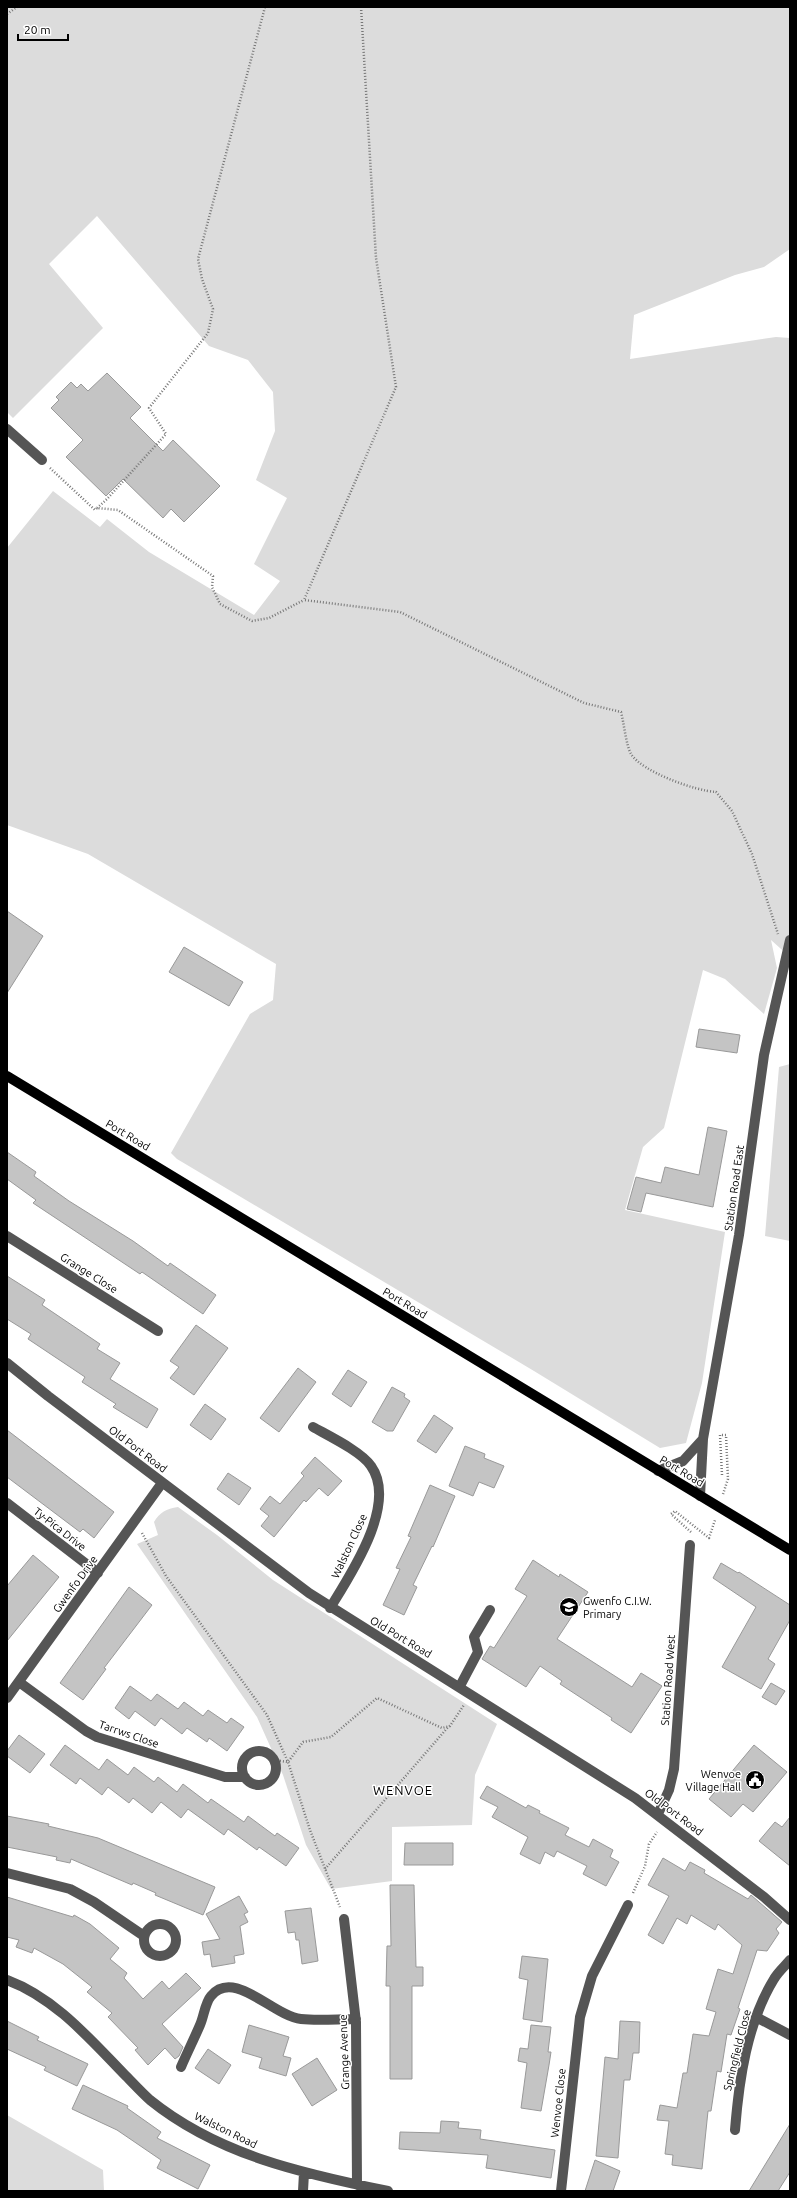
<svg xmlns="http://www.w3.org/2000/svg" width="797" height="2198" viewBox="0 0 797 2198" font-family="Ubuntu,sans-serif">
<rect width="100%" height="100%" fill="#fff"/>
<path fill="#dcdcdc" d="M 7,7 L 790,7 L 790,249 L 764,267 L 735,275 L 634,315 L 630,359 L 776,337 L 790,338 L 790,957 L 771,940 L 777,968 L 764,1014 L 725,979 L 703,970 L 664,1128 L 643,1147 L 625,1210 L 725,1232 L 702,1383 L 686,1443 L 660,1448 L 534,1371 L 177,1159 L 171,1153 L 250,1014 L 273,1000 L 276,964 L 88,854 L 7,825 L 7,548 L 53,491 L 100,527 L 107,519 L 149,552 L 254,615 L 280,581 L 254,564 L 287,498 L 256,480 L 275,431 L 273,392 L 248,360 L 209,346 L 97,216 L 49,264 L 103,328 L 13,418 L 7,412 Z
M 790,1064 L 790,1241 L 765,1236 L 779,1067 Z
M 178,1507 L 217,1535 L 273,1580 L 497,1724 L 475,1775 L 472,1825 L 392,1827 L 392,1881 L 331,1889 L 306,1845 L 283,1775 L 257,1717 L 137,1544 L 158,1535 L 154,1522 C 160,1512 166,1509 178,1507 Z
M 7,2115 L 103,2170 L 104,2191 L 7,2191 Z"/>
<path fill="#c4c4c4" stroke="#999" d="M 107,373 L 141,407 L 130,418 L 163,451 L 173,440 L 220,486 L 184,522 L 171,509 L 163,518 L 123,479 L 106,496 L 66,457 L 83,440 L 51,408 L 59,400 L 56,397 L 71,382 L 77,388 L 81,384 L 88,391 Z
M 7,911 L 43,936 L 7,993 Z
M 184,947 L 243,982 L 229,1006 L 169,972 Z
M 699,1029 L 740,1035 L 737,1053 L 696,1047 Z
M 708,1127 L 727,1131 L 713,1207 L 646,1193 L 641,1212 L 627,1209 L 636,1177 L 661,1183 L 665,1167 L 699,1175 Z
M 7,1152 L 36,1172 L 34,1176 L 69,1201 L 133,1241 L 168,1266 L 170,1263 L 216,1295 L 203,1314 L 142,1272 L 140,1274 L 33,1203 L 36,1200 L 7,1179 Z
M 7,1276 L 45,1300 L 42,1305 L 100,1344 L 97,1349 L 120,1363 L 110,1379 L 158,1409 L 147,1428 L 113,1407 L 116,1404 L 82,1382 L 85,1377 L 28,1339 L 31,1334 L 7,1319 Z
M 196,1325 L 228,1348 L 194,1395 L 170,1378 L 179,1367 L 170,1361 Z
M 298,1368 L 316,1382 L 279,1432 L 260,1418 Z
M 348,1370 L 367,1382 L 351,1407 L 332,1394 Z
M 392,1387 L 405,1394 L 404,1397 L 410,1401 L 393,1431 L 387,1431 L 372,1422 Z
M 205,1404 L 226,1419 L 211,1440 L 190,1425 Z
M 434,1415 L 453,1428 L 436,1453 L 417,1441 Z
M 7,1430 L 114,1512 L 94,1538 L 83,1529 L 80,1532 L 7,1477 Z
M 465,1446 L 485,1454 L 484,1458 L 504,1466 L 494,1488 L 479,1482 L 473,1496 L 449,1486 Z
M 315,1457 L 342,1481 L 328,1496 L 319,1488 L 306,1502 L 304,1500 L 274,1537 L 261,1526 L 269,1516 L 260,1509 L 270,1496 L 280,1504 L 304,1476 L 301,1473 Z
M 228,1473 L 251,1488 L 239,1505 L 217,1489 Z
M 430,1485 L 455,1496 L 433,1547 L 432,1546 L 413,1585 L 417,1587 L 404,1615 L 383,1605 L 400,1569 L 396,1568 L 411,1537 L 408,1536 Z
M 33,1555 L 59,1577 L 7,1641 L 7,1586 Z
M 533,1560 L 559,1577 L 560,1574 L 588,1592 L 557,1639 L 632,1687 L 641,1673 L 662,1686 L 631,1733 L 611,1720 L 612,1718 L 560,1684 L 562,1681 L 540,1666 L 526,1687 L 482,1659 L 490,1646 L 494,1648 L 527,1596 L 515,1589 Z
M 721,1563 L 738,1573 L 739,1572 L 790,1605 L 790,1620 L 768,1659 L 775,1664 L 761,1689 L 722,1667 L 756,1607 L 713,1578 Z
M 129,1587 L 152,1605 L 104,1668 L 106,1669 L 83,1700 L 60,1683 Z
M 771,1683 L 785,1691 L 776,1705 L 762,1697 Z
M 130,1686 L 151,1701 L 157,1694 L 178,1709 L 184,1702 L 203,1716 L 208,1710 L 227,1723 L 231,1718 L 244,1727 L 227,1751 L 209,1738 L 207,1742 L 187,1728 L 182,1734 L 161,1718 L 155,1726 L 135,1711 L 129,1719 L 115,1708 Z
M 19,1735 L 45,1754 L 30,1773 L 7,1756 L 7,1751 Z
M 65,1745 L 99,1770 L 107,1759 L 128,1775 L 134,1767 L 154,1782 L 158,1777 L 177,1792 L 183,1784 L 208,1803 L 211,1799 L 244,1822 L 248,1816 L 275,1836 L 277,1833 L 299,1848 L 286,1866 L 259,1847 L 257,1850 L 228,1829 L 224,1835 L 188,1809 L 181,1818 L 161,1802 L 152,1813 L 133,1798 L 129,1803 L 108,1787 L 102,1795 L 80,1778 L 76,1784 L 50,1765 Z
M 754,1745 L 787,1772 L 753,1812 L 743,1804 L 731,1817 L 709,1799 Z
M 487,1786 L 526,1808 L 528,1805 L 540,1811 L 539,1813 L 569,1828 L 565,1835 L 589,1847 L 593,1839 L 613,1850 L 610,1857 L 619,1862 L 606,1886 L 583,1874 L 587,1866 L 557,1851 L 554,1857 L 545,1852 L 540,1864 L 520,1854 L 528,1837 L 492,1817 L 498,1807 L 480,1798 Z
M 7,1816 L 49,1824 L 48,1826 L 98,1838 L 215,1887 L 203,1915 L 155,1895 L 156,1893 L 133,1883 L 132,1885 L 71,1859 L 70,1863 L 56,1860 L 57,1857 L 7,1847 Z
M 790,1817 L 790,1866 L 759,1841 L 775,1822 L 782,1827 Z
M 405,1843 L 453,1843 L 453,1865 L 404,1865 Z
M 663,1858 L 685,1871 L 690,1862 L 705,1870 L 704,1873 L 748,1899 L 751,1895 L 782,1922 L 776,1929 L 779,1933 L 767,1951 L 757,1950 L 738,2008 L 740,2009 L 731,2035 L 727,2034 L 721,2072 L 717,2071 L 711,2111 L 708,2111 L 702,2169 L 672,2165 L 673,2155 L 665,2154 L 669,2121 L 657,2120 L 660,2105 L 677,2108 L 683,2073 L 687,2073 L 693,2034 L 709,2036 L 716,2012 L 706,2009 L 718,1969 L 733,1974 L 742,1945 L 718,1924 L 715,1930 L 691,1915 L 687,1924 L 677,1918 L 663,1944 L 648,1935 L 669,1896 L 648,1885 Z
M 390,1885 L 414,1885 L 416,1967 L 423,1967 L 423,1986 L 412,1986 L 412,2079 L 390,2079 L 390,1986 L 386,1986 L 387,1946 L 391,1946 Z
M 239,1896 L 248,1912 L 244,1914 L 248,1922 L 240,1926 L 244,1954 L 234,1956 L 235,1963 L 212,1967 L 210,1954 L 204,1955 L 202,1942 L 220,1939 L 206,1914 Z
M 7,1897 L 73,1917 L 74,1915 L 90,1924 L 119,1948 L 110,1959 L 127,1973 L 124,1978 L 143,1999 L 162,1981 L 169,1989 L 186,1973 L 201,1988 L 162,2024 L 183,2047 L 179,2056 L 175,2059 L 165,2048 L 148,2065 L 135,2050 L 138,2048 L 108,2017 L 112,2013 L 87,1992 L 92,1987 L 63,1964 L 34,1948 L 32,1953 L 16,1947 L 19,1940 L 7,1937 Z
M 311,1908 L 318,1961 L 302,1964 L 299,1940 L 296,1940 L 295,1932 L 288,1933 L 285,1911 Z
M 522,1956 L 548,1959 L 542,2022 L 523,2019 L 528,1980 L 519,1978 Z
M 7,2021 L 39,2037 L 37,2040 L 88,2064 L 77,2086 L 44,2070 L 46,2067 L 7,2049 Z
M 620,2021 L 640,2022 L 639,2053 L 633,2053 L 630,2080 L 624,2080 L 618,2158 L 596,2156 L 605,2057 L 618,2059 Z
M 249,2025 L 289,2037 L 283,2056 L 291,2058 L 286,2076 L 259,2068 L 262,2058 L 242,2052 Z
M 531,2025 L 551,2027 L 548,2052 L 551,2052 L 549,2065 L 541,2111 L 521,2108 L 527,2063 L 518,2061 L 520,2048 L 528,2049 Z
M 208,2049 L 231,2065 L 219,2084 L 195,2068 Z
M 317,2058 L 337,2090 L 312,2106 L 292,2074 Z
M 83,2085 L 128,2106 L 127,2108 L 161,2132 L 157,2138 L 210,2165 L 198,2189 L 157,2168 L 161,2160 L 117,2130 L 72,2109 Z
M 441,2121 L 459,2122 L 458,2128 L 481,2130 L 480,2139 L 555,2150 L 551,2178 L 486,2168 L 488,2155 L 399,2149 L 400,2132 L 440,2133 Z
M 790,2124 L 790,2172 L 778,2191 L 749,2191 Z
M 595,2160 L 620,2171 L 613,2191 L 585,2191 Z"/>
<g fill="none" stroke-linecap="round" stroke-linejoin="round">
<path stroke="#777" stroke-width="2.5" stroke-dasharray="1 2" stroke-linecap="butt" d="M 361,7 L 376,258 L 396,387 L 304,600 L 400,612 L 584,703 L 621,712 C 624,723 626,745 631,754 C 642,772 696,791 716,792 L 732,811 L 752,854 L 778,934
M 7,14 L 17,7
M 50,468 L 95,510 L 97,508 L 118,510 L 213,576 L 212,587 L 220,604 L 252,621 L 269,618 L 304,600
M 97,508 L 107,499 L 166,434 L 149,408 L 208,333 L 213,309 L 202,279 L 198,259 L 265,7
M 722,1475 L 720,1435 L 726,1435 L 728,1479 L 723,1494
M 691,1532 L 671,1514 L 675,1511 L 709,1538 L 715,1520
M 142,1533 L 166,1576 L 267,1715 L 288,1762 L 310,1830 L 340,1907
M 274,1760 L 288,1762 L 303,1742 L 331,1737 L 377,1698 L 442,1728 L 450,1726 L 464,1705
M 325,1869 L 449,1726
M 633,1893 L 645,1866 L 649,1844 L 657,1832"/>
<path stroke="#555" stroke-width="10" d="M 7,429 L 42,460
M 7,1236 L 158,1331
M 7,1363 L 48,1396 L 309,1593 L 635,1798 L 764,1897 L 790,1920
M 313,1427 C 329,1436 362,1452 371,1466 C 398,1504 351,1574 330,1608
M 658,1471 L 683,1461 L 703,1439
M 700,1496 L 703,1439 L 739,1235 L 764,1055 L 790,940
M 7,1503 L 98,1573
M 19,1682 L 86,1731 L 97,1737 L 225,1777 L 245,1777
M 460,1686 L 478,1652 L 474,1637 L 490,1610
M 7,1698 L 162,1483
M242 1768a17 17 0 1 1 34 0a17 17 0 1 1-34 0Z
M 658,1814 L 669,1790 L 674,1769 L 690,1545
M 7,1873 L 70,1889 L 94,1902 L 144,1936
M 344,1919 L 356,2022 L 357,2185
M144 1940a16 16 0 1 1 32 0a16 16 0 1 1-32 0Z
M 7,1980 C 55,1998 89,2038 124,2074 C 132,2082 141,2092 150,2100 C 218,2155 304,2174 388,2191
M 756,2017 L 790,2035
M 181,2067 C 187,2053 194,2039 200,2025 C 204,2016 205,2003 211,1996 C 234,1968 273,2016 301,2019 C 318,2021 338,2019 356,2019
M 735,2130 C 739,2080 747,2023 774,1979 C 778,1972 785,1966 790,1960
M 303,2191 L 304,2173
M 561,2191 L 580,2017 L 592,1976 L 628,1905"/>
<path stroke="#000" stroke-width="10" d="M 7,1076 L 790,1550"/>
</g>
<defs>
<g id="school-disc" transform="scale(1)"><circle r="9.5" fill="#000" stroke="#fff"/><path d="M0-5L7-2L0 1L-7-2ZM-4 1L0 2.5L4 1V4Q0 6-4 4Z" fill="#fff"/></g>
<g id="civic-disc" transform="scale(1)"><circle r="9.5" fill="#000" stroke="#fff"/><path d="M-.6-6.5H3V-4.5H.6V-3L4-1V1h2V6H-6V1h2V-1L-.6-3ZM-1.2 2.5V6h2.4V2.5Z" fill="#fff"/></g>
</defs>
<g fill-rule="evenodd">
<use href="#school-disc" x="569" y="1607"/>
<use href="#civic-disc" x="755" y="1780"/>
</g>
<g text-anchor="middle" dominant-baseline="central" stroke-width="3" stroke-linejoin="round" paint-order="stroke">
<g font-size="11" fill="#000" stroke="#fff">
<text transform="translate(128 1135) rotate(31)">Port Road</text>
<text transform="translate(734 1188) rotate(-82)">Station Road East</text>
<text transform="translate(89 1273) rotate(32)">Grange Close</text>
<text transform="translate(405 1303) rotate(31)">Port Road</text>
<text transform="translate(138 1449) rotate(37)">Old Port Road</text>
<text transform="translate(682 1471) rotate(31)">Port Road</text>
<text transform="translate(60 1529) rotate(38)">Ty-Pica Drive</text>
<text transform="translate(349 1546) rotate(-65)">Walston Close</text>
<text transform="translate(75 1584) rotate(-54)">Gwenfo Drive</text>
<text transform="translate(401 1637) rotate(31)">Old Port Road</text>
<text transform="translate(668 1680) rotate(-86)">Station Road West</text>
<text transform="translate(129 1734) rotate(19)">Tarrws Close</text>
<text transform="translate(674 1812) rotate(37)">Old Port Road</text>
<text transform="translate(737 2050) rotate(-76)">Springfield Close</text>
<text transform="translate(344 2052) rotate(-92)">Grange Avenue</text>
<text transform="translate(558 2103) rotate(-84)">Wenvoe Close</text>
<text transform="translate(226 2130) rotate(26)">Walston Road</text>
</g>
<g font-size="11" fill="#000" stroke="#fff" text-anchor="start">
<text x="583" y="1601">Gwenfo C.I.W.<tspan x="583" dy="13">Primary</tspan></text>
<text x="741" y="1774" text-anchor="end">Wenvoe<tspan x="741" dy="13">Village Hall</tspan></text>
</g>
<g font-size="13" letter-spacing="1" fill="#000" stroke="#fff">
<text x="403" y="1790">WENVOE</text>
</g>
</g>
<rect width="797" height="2198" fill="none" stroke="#000000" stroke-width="16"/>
<path d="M18 34v6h50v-6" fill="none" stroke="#000000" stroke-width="2"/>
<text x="24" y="34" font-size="12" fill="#000000" stroke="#ffffff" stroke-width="3" paint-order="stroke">20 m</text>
</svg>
